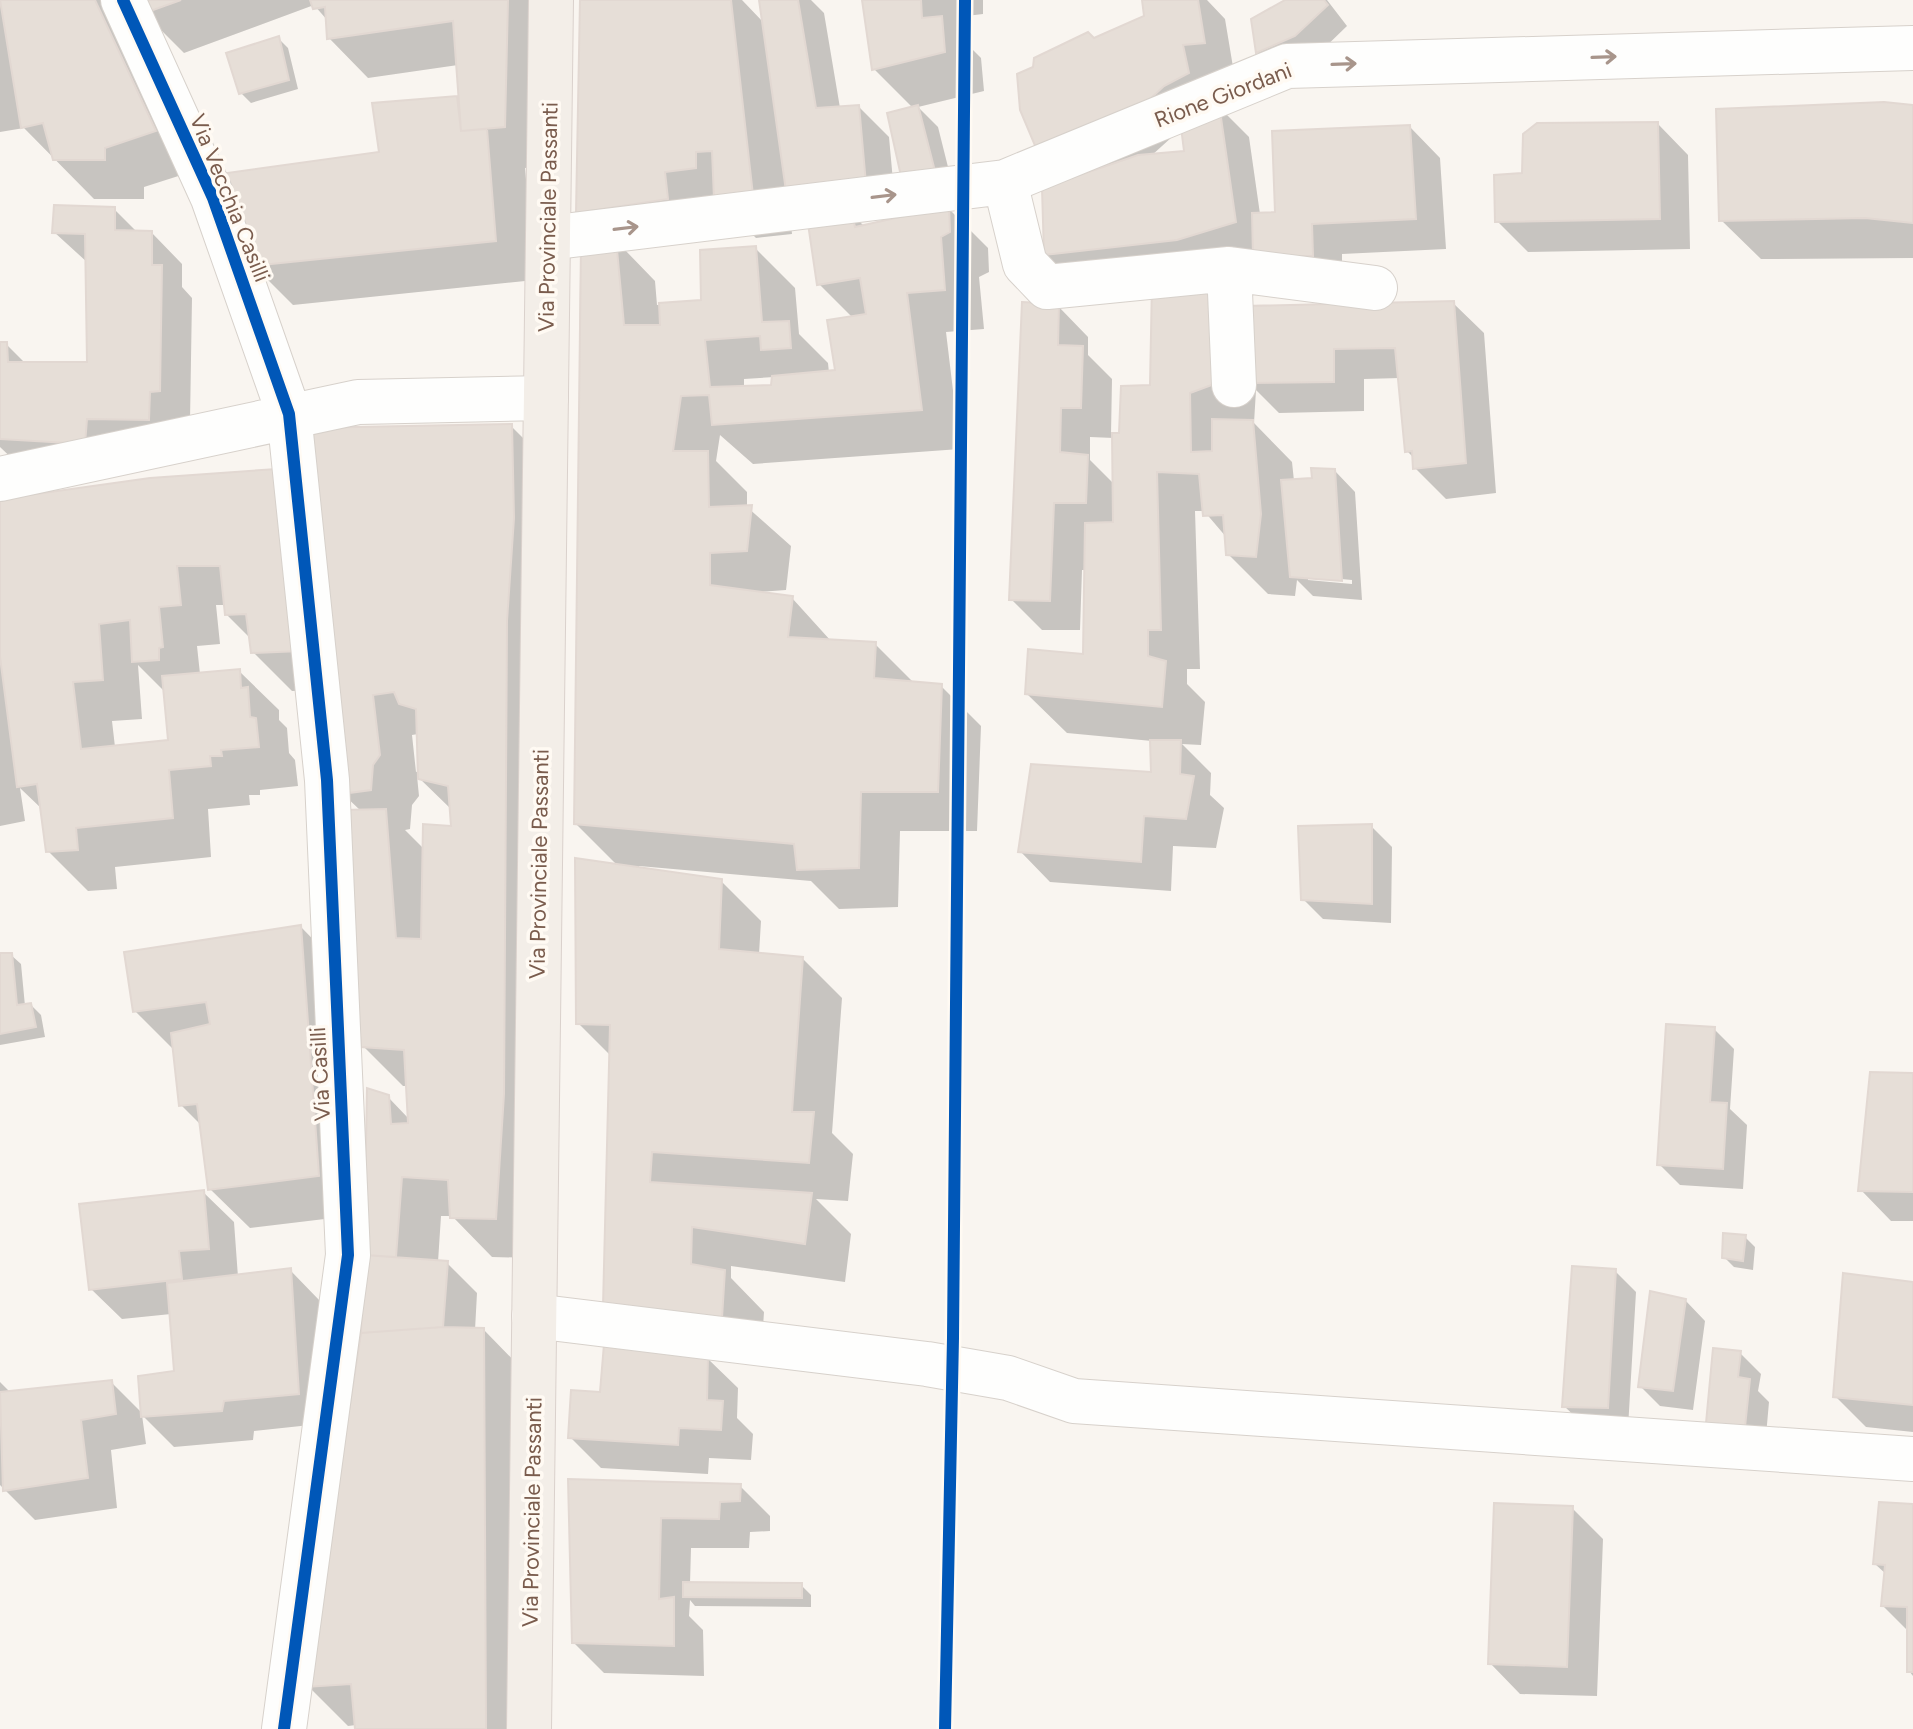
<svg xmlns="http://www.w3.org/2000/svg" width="1913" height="1729" viewBox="0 0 1913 1729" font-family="Figtree,sans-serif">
<rect width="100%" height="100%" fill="#f9f5f0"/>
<path fill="#0003" fill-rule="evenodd" d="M 0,0 L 116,0 L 194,171 L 144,187 L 144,199 L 94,199 L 24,128 L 0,132 Z
M 139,0 L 548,0 L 544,166 L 525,168 L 535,280 L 293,305 L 253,265 L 381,154 L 374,105 L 459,97 L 458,65 L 368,78 L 329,38 L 328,21 L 314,5 L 184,53 L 144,13 Z
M 582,0 L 742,0 L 764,23 L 761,0 L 811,0 L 824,13 L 840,108 L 859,107 L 889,137 L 896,214 L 858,220 L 865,227 L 948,208 L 988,248 L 989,272 L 979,277 L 984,329 L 946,332 L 960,449 L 753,464 L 720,435 L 716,461 L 747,492 L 747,507 L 791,546 L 786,590 L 759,592 L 792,598 L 831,641 L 875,644 L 915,684 L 941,686 L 981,726 L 977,831 L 900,831 L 898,907 L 839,909 L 811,881 L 639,866 L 639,869 L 721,881 L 761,921 L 759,954 L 802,958 L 842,998 L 832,1133 L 853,1154 L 848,1201 L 816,1199 L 851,1234 L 845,1282 L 731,1266 L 731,1278 L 764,1312 L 761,1357 L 644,1345 L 611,1056 L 578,1023 L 618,866 L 576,824 ZM 788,195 L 809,219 L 819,284 L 853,318 L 837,372 L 829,373 L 828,363 L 799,334 L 795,288 L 755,248 L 703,302 L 657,305 L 655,281 L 625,250 L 726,208 L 756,238 L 792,234 ZM 774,377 L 773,387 L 744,388 L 744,379 Z
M 864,0 L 983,0 L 983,14 L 958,17 L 959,36 L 981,58 L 984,91 L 918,107 L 938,127 L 956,199 L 925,205 L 913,108 L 874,69 Z
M 1144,0 L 1207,0 L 1225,19 L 1234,73 L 1217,105 L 1249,137 L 1260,214 L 1277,214 L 1410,127 L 1440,158 L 1446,249 L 1342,254 L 1342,285 L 1076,285 L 1046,254 L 1068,181 L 1094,41 L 1146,17 ZM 1183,127 L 1186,153 L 1151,156 Z
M 1289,0 L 1327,0 L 1347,26 L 1316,56 L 1278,72 L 1258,52 Z
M 279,39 L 288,48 L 298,89 L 251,103 L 241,93 Z
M 1913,107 L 1913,258 L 1761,259 L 1721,220 Z
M 1658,124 L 1688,155 L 1690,249 L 1528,252 L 1497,221 L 1524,175 Z
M 114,209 L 138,233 L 152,233 L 182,264 L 182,287 L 192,298 L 190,421 L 22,468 L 0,447 L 0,344 L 6,344 L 26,364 L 89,364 L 88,263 L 54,232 Z
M 1453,303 L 1484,333 L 1496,493 L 1446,499 L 1415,468 L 1414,458 L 1407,451 L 1400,378 L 1364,379 L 1364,411 L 1279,413 L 1256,390 L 1254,423 L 1292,462 L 1294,481 L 1314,480 L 1335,471 L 1355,492 L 1362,600 L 1313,596 L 1297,580 L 1295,596 L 1268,594 L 1228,554 L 1227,538 L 1204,511 L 1195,511 L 1200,669 L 1187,669 L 1187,684 L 1205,702 L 1201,745 L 1182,744 L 1211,773 L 1210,795 L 1224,808 L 1216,848 L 1173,846 L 1171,891 L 1050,882 L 1020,851 L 1153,774 L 1152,741 L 1067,733 L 1027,694 L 1085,656 L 1086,570 L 1082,570 L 1080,630 L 1042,630 L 1011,599 L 1058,306 L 1088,337 L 1088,355 L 1112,379 L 1111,435 L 1121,435 L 1152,387 L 1248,317 ZM 1090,437 L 1114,438 L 1115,485 L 1090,460 ZM 1308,576 L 1352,580 L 1352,584 L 1308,580 Z
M 511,426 L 551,466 L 535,1258 L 492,1257 L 452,1216 L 441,1216 L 438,1262 L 447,1263 L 477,1293 L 475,1330 L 484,1330 L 523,1370 L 525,1729 L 357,1729 L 356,1725 L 348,1726 L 308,1686 L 363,1332 L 366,1255 L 388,1097 L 409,1119 L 408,1086 L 403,1086 L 363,1046 L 361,811 L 342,793 L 330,690 L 292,691 L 253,652 L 251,639 L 227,615 L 226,605 L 216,605 L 220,644 L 197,646 L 200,674 L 239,671 L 279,710 L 279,720 L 287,728 L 289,753 L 295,760 L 298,786 L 260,790 L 260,795 L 249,795 L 250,805 L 208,809 L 211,857 L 115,867 L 117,889 L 88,891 L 48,851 L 43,810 L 20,788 L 25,821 L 0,826 L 0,501 L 275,472 ZM 138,665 L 166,693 L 170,742 L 115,747 L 112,721 L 142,719 ZM 418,734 L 419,771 L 416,772 L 412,735 ZM 417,776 L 452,810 L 453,828 L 425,850 L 405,830 L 410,829 L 412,805 L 419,796 Z
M 1371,826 L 1392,847 L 1391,923 L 1323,919 L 1303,899 Z
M 301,927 L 340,967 L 358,1215 L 250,1228 L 210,1189 L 202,1126 L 181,1105 L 175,1051 L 135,1011 Z
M 0,955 L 11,955 L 21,964 L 25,1006 L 31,1005 L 41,1015 L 45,1037 L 0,1045 Z
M 1714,1029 L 1734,1049 L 1730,1109 L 1747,1125 L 1743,1189 L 1680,1185 L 1659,1164 Z
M 1913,1075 L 1913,1221 L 1891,1221 L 1861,1190 Z
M 203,1192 L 234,1222 L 238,1277 L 290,1270 L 320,1301 L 329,1423 L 254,1431 L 253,1440 L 174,1447 L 142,1415 L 146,1444 L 111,1450 L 117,1508 L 35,1520 L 0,1485 L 0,1382 L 11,1393 L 111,1382 L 143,1414 L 176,1373 L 171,1314 L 122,1319 L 91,1289 Z
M 1745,1237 L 1755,1247 L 1753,1270 L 1734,1267 L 1724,1257 Z
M 1615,1271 L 1636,1292 L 1628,1428 L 1585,1426 L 1564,1406 Z
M 1913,1284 L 1913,1432 L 1866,1427 L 1835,1396 Z
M 1685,1300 L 1705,1321 L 1693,1410 L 1660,1406 L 1640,1386 Z
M 1740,1353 L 1761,1374 L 1758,1391 L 1769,1402 L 1765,1447 L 1729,1443 Z
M 707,1358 L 738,1388 L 737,1418 L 753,1434 L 751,1460 L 709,1458 L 708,1474 L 601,1468 L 570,1437 Z
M 570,1481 L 740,1486 L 770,1516 L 770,1531 L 750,1532 L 749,1548 L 691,1548 L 690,1584 L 801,1585 L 811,1595 L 811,1607 L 695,1606 L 690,1600 L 689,1616 L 703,1630 L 704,1676 L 604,1673 L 574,1643 Z
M 1913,1506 L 1913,1676 L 1909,1671 L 1909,1632 L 1883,1606 L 1886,1574 L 1875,1564 Z
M 1572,1508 L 1603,1539 L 1597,1696 L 1520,1694 L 1490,1663 Z"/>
<path fill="#e6ded7" stroke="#e2d8d2" stroke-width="2" d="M 0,0 L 95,0 L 156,131 L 105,148 L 105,160 L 53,160 L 43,123 L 21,128 Z
M 136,0 L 181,0 L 142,14 Z
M 310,0 L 508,0 L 505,127 L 461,131 L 453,21 L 327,39 L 325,7 L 313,9 Z
M 580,0 L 731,0 L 753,195 L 714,199 L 712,151 L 696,152 L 696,168 L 665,172 L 668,199 L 576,213 Z
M 759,0 L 798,0 L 816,108 L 859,105 L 866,184 L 787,198 Z
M 862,0 L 921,0 L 922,18 L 942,16 L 945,52 L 872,70 Z
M 1142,0 L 1198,0 L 1205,43 L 1183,45 L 1189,73 L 1164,86 L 1123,124 L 1039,155 L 1020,110 L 1017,74 L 1033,67 L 1034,58 L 1088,32 L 1094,38 L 1144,16 Z
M 1285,0 L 1324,0 L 1328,5 L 1295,36 L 1256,53 L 1251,19 Z
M 279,36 L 289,80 L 239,94 L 226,53 Z
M 457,96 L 461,131 L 487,129 L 496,241 L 251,266 L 227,173 L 379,152 L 372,103 Z
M 1884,102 L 1913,105 L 1913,223 L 1865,218 L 1719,221 L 1716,109 Z
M 1219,104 L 1236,222 L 1177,240 L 1044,255 L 1042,188 L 1138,155 L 1184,151 L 1179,111 Z
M 918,105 L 937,179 L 903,185 L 887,113 Z
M 1658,122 L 1660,219 L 1495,222 L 1494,175 L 1522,173 L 1523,134 L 1537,123 Z
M 1410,125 L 1416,219 L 1312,224 L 1313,256 L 1253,256 L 1252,213 L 1275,212 L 1272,131 Z
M 54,205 L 115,207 L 115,230 L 152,231 L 152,265 L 162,265 L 160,391 L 150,392 L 149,420 L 87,419 L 85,444 L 0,439 L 0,342 L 7,342 L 8,362 L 87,362 L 85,234 L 52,233 Z
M 949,206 L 950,232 L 941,237 L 945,290 L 907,293 L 922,410 L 712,425 L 709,395 L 681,396 L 673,451 L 708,451 L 709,507 L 752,505 L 747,551 L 710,553 L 710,585 L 793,596 L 788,637 L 876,642 L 874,678 L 942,684 L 938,792 L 861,792 L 859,868 L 797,870 L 794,844 L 574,824 L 581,245 L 616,239 L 624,325 L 660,325 L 659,303 L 701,300 L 700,250 L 756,246 L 762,322 L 789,321 L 791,348 L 761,350 L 760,336 L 705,340 L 710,387 L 771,385 L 772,376 L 835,370 L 827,320 L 866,314 L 860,278 L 817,285 L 807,217 L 851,210 L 855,227 Z
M 1152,283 L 1217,283 L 1217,383 L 1190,393 L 1191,452 L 1212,451 L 1212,419 L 1253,420 L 1261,514 L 1256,557 L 1226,555 L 1223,515 L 1203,516 L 1199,474 L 1157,472 L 1161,630 L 1148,630 L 1148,656 L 1166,661 L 1162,707 L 1025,694 L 1028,649 L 1083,654 L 1085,523 L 1113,522 L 1112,433 L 1119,433 L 1121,386 L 1150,385 Z
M 1454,301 L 1466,463 L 1413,469 L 1412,451 L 1405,452 L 1395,348 L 1334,349 L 1334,382 L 1246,383 L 1246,306 Z
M 1022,302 L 1059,304 L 1058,345 L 1083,346 L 1081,408 L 1061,408 L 1060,452 L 1088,455 L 1086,503 L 1054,503 L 1050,601 L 1009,600 Z
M 512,424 L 514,518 L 507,621 L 504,1094 L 496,1219 L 450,1218 L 448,1180 L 402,1177 L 396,1257 L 364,1255 L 367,1088 L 389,1095 L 391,1124 L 408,1123 L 404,1050 L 361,1047 L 343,810 L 386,809 L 396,938 L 421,939 L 423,824 L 451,826 L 448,786 L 418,779 L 416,709 L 399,704 L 394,692 L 373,695 L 380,755 L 373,765 L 371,790 L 341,794 L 306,428 Z
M 1311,468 L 1335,469 L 1342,581 L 1290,577 L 1281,480 L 1312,478 Z
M 276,469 L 300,651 L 251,653 L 246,614 L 225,615 L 220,566 L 177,566 L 181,605 L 159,607 L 163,647 L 159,648 L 159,660 L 132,662 L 130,620 L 99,624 L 103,680 L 73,682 L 81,749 L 168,740 L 162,676 L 240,669 L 241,688 L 248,687 L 250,717 L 256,718 L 259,747 L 221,750 L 222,756 L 210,756 L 211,766 L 169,770 L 173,818 L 76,828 L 78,850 L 46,852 L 37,784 L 17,787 L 0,657 L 0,499 L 150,478 Z
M 1150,740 L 1181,740 L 1180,774 L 1194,776 L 1186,819 L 1144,816 L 1141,862 L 1018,852 L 1031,764 L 1151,772 Z
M 1372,824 L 1372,904 L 1301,900 L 1298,826 Z
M 575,858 L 722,879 L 719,949 L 803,957 L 792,1112 L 814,1112 L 809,1163 L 652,1152 L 650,1182 L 812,1193 L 805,1244 L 692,1227 L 691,1264 L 725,1270 L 722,1318 L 603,1306 L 610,1025 L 576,1024 Z
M 301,925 L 319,1176 L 208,1190 L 197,1104 L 179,1106 L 171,1033 L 210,1024 L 206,1002 L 133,1012 L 124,952 Z
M 0,953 L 12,953 L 17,1005 L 31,1003 L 36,1027 L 0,1034 Z
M 1666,1024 L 1715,1027 L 1710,1102 L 1727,1103 L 1723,1169 L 1657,1165 Z
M 1870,1072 L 1913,1073 L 1913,1192 L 1858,1191 Z
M 204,1190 L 209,1249 L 179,1251 L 182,1279 L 89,1290 L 79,1204 Z
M 1723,1233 L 1746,1235 L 1743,1261 L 1722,1258 Z
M 364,1255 L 448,1261 L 443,1327 L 361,1333 Z
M 1572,1266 L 1616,1269 L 1608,1408 L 1562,1407 Z
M 291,1268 L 299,1394 L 224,1401 L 222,1411 L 141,1417 L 138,1376 L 174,1371 L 167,1283 Z
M 1843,1273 L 1913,1282 L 1913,1405 L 1833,1397 Z
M 1650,1291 L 1686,1299 L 1673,1391 L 1638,1387 Z
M 443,1327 L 484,1328 L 486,1729 L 355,1729 L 351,1684 L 306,1687 L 361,1333 Z
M 604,1344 L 708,1356 L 707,1400 L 723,1401 L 721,1430 L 679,1428 L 678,1445 L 568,1438 L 571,1390 L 600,1392 Z
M 1713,1348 L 1741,1351 L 1738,1377 L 1750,1379 L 1745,1427 L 1706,1423 Z
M 112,1380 L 116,1414 L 81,1420 L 88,1478 L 3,1491 L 0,1392 Z
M 568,1479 L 741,1484 L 740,1501 L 720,1502 L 719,1519 L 661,1518 L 659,1599 L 674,1597 L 674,1646 L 572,1643 Z
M 1879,1502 L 1913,1504 L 1913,1672 L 1907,1672 L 1907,1607 L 1881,1606 L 1885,1565 L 1873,1564 Z
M 1494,1503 L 1573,1506 L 1567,1667 L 1488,1664 Z
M 683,1582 L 802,1583 L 802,1598 L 683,1597 Z"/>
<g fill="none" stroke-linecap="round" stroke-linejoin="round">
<g stroke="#d7d1cb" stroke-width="46">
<path id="minor" d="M 123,0 L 213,198 L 289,414 L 327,780 L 348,1255 L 284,1729
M 1005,182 L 1025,264 L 1047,287 L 1229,269 L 1234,385
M 548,238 L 1005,182 L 1287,66 L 1913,48
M 1229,269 L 1375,288
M 0,479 L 358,402 L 546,398
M 534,1316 L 927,1364 L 1008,1378 L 1074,1401 L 1913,1459"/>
</g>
<g stroke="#dad1cc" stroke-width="46">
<path id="major" d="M 529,1729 L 551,0"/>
</g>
<use href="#minor" stroke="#fefefd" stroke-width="44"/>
<use href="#major" stroke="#f3eee8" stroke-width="44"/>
<g stroke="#fffaf3" stroke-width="17">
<path id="cycleway" d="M 123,0 L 213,198 L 289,414 L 327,780 L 348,1255 L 284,1729
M 945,1729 L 953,1338 L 965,0"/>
</g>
<use href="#cycleway" stroke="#0057b8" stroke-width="12"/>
</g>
<defs><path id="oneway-shaft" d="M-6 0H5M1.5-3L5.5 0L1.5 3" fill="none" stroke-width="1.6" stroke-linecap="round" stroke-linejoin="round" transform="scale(2)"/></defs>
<g stroke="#a8958b">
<use href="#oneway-shaft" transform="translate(1604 57) rotate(-2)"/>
<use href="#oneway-shaft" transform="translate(1344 64) rotate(-2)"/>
<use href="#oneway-shaft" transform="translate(884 196) rotate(-7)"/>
<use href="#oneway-shaft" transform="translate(626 228) rotate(-7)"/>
</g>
<g text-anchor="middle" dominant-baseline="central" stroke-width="7" stroke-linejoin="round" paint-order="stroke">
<g font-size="22" fill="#7a5c4d" stroke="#fffaf3">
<text transform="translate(1223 95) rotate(-21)">Rione Giordani</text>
<text transform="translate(230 198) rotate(68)">Via Vecchia Casilli</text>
<text transform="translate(548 217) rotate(-89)">Via Provinciale Passanti</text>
<text transform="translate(539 864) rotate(-89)">Via Provinciale Passanti</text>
<text transform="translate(320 1074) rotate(-93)">Via Casilli</text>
<text transform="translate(532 1512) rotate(-89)">Via Provinciale Passanti</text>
</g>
</g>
</svg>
